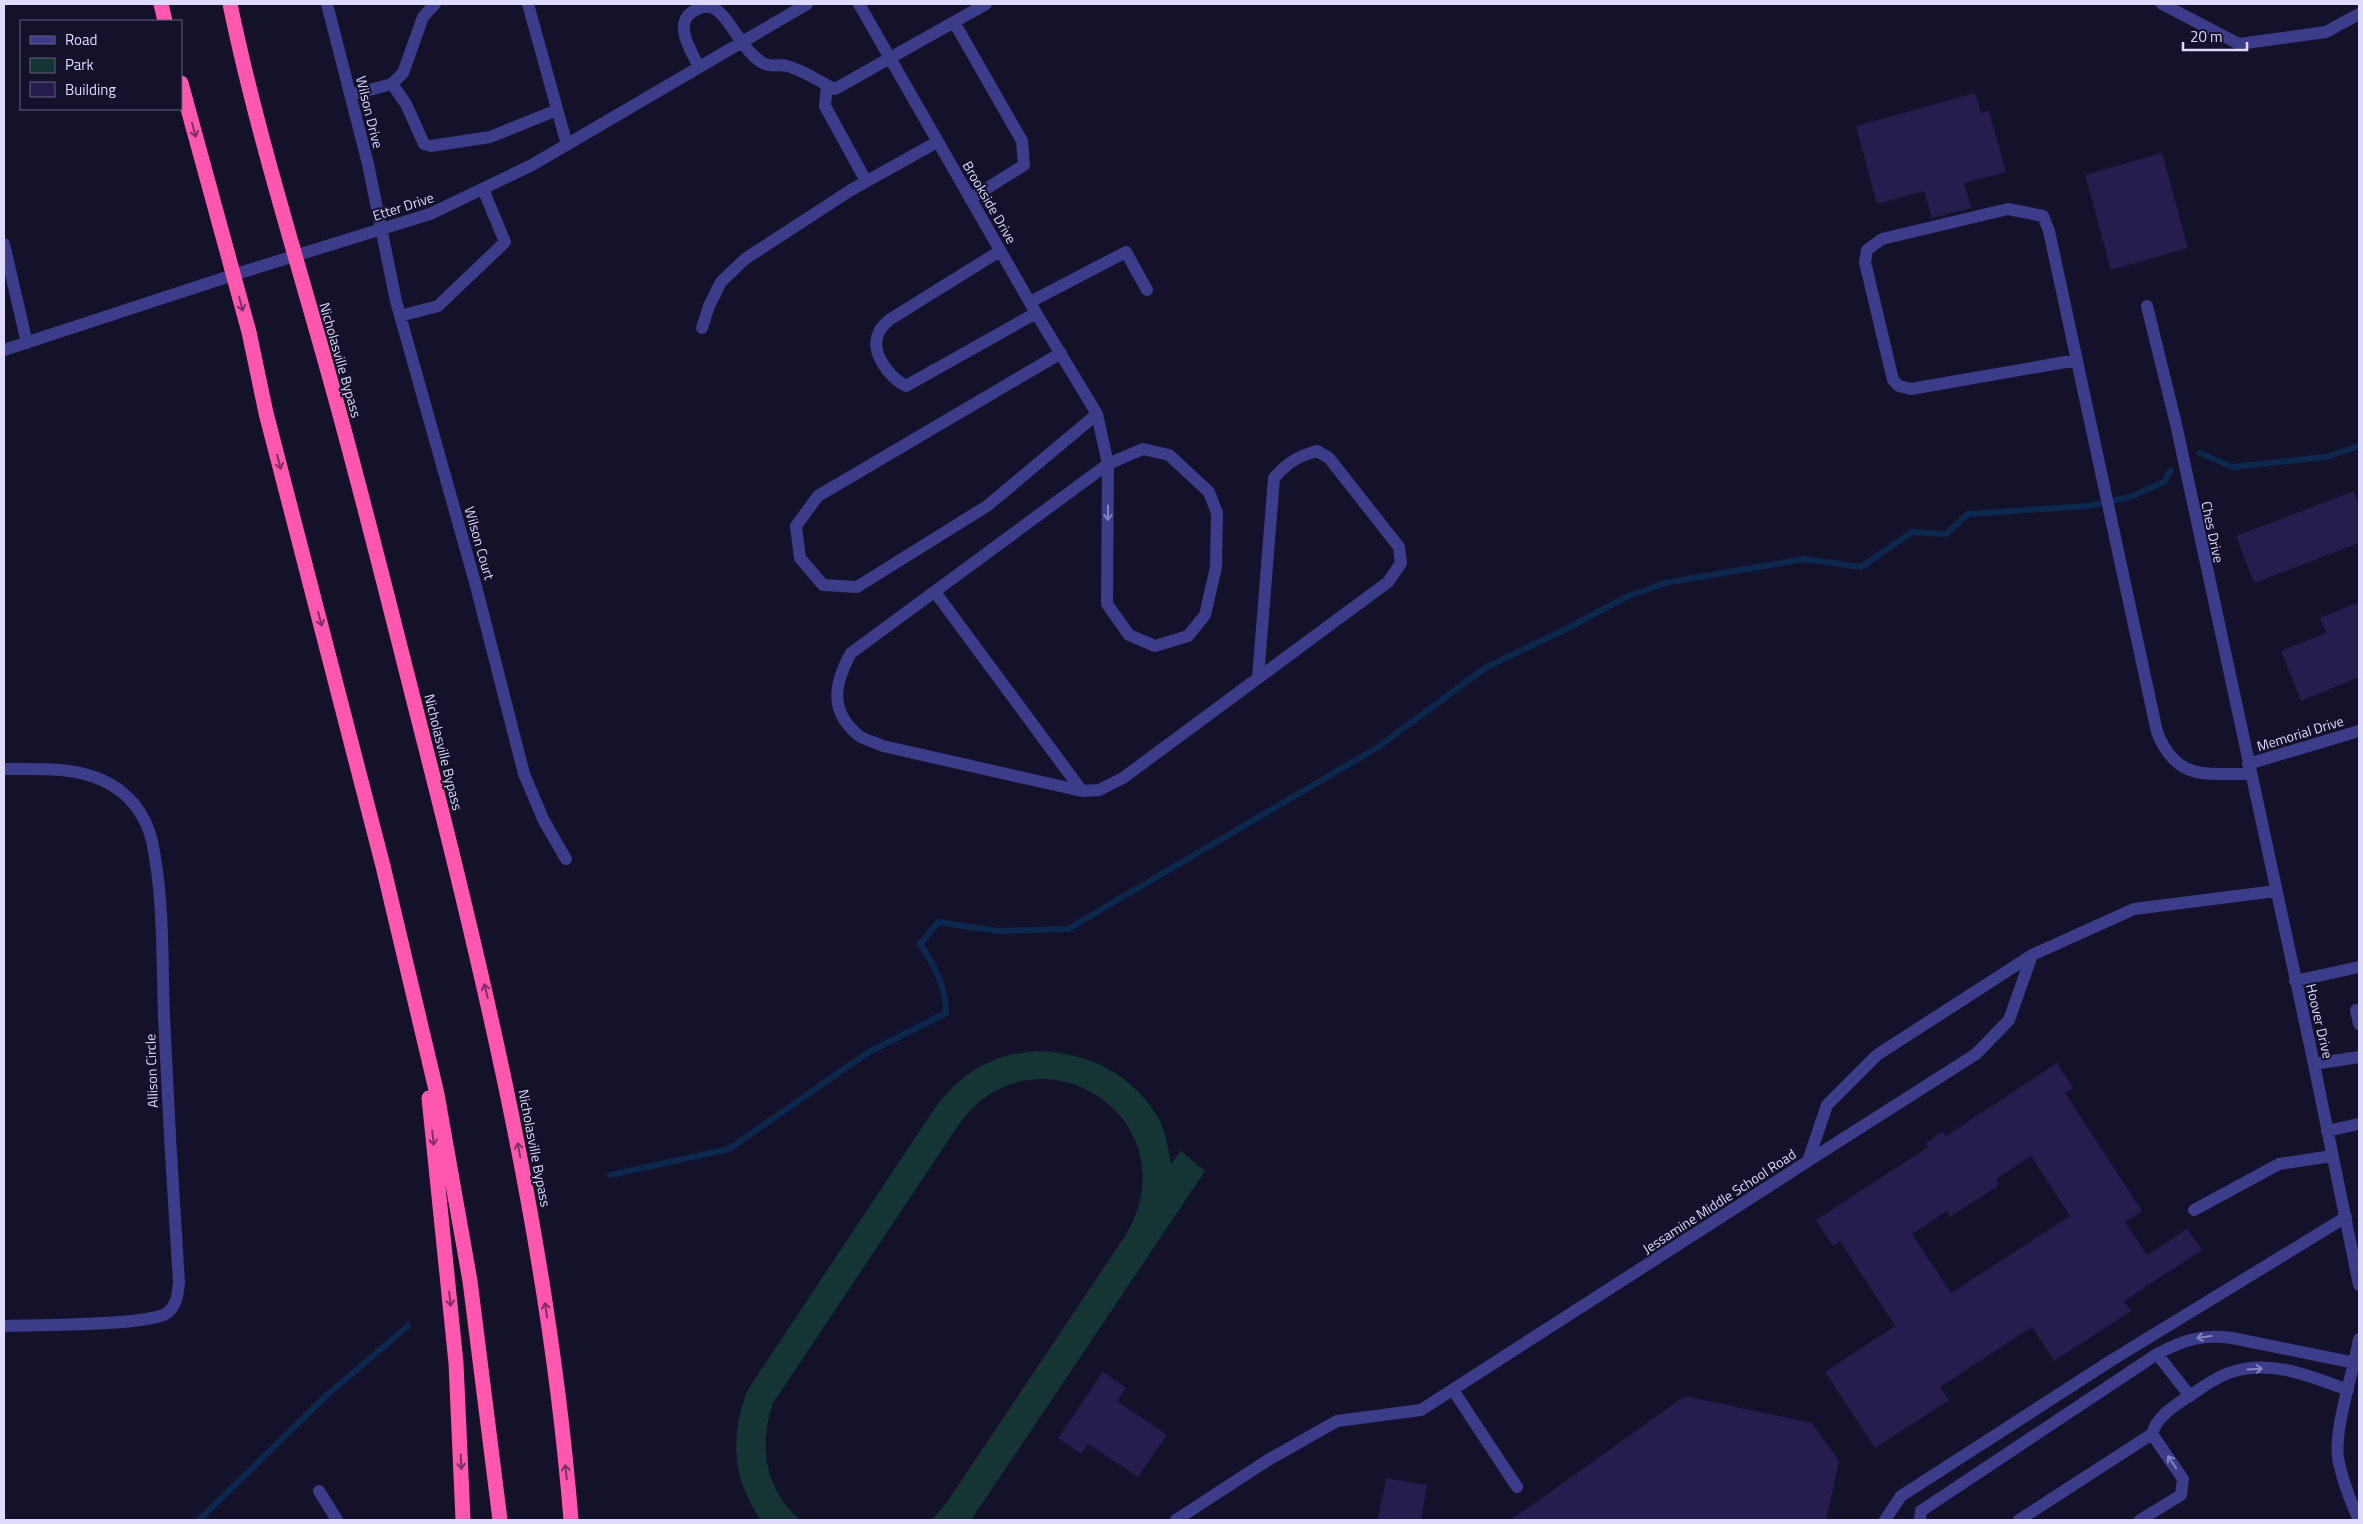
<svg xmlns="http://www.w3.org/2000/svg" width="2363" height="1524" viewBox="0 0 2363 1524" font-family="'Titillium Web',sans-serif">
<rect width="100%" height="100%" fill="#14112b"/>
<path fill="#143533" d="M 1037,1051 C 1088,1052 1133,1074 1159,1119 C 1166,1132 1168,1150 1171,1164 L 1181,1151 L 1205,1171 L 971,1520 L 932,1520 L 947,1502 L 1125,1236 C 1197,1117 1032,1016 957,1127 L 773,1403 C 758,1446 765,1489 800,1520 L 761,1520 C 732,1479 730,1437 747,1391 L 933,1111 C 959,1074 991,1054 1037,1051 Z"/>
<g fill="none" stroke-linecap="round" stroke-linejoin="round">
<path stroke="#0c284f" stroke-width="6" d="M 2200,453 L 2232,467 L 2326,457 L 2359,446
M 610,1175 L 729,1149 L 867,1053 L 946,1013 C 947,990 933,962 920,944 L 938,922 L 998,931 L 1068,929 L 1378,747 L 1485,668 L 1570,627 L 1626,597 L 1665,583 L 1804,559 L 1861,567 L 1912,532 L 1946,534 L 1968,514 L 2088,506 L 2130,497 L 2164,482 L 2171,470
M 199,1520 L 327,1395 L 408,1326"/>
</g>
<path fill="#241d4d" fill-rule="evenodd" d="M 1975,93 L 1981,113 L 1989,111 L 2006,172 L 1964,183 L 1971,208 L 1932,218 L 1924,191 L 1877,204 L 1856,126 Z
M 2162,153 L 2188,248 L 2111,270 L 2085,175 Z
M 2354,491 L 2359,506 L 2359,543 L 2254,583 L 2236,536 Z
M 2359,602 L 2359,677 L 2301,701 L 2281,651 L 2326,633 L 2320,618 Z
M 2057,1063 L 2073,1088 L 2065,1093 L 2142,1211 L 2125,1222 L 2147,1255 L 2187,1229 L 2202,1250 L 2124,1301 L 2131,1311 L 2054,1361 L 2032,1327 L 1940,1387 L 1949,1400 L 1875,1448 L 1825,1372 L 1895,1326 L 1840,1241 L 1833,1246 L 1816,1220 L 1928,1147 L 1926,1143 L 1940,1133 L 1943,1132 L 1946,1136 ZM 2031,1156 L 2070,1216 L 1951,1293 L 1912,1234 L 1947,1211 L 1950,1217 L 1999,1185 L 1996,1179 Z
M 1103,1372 L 1126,1388 L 1117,1401 L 1167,1435 L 1138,1477 L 1088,1444 L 1081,1454 L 1058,1438 Z
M 1685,1396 L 1812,1423 L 1839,1461 L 1826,1520 L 1511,1520 Z
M 1386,1478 L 1427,1485 L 1421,1520 L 1378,1520 Z"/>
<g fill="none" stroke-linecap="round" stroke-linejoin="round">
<path stroke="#3c3c8b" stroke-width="12" d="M 327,4 L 368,164 L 396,301 L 476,586 L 524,774 L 544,821 L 566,859
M 528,4 L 567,145
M 859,4 L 1036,313 L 1097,414 L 1108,464 L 1107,604 L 1129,635 L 1155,646 L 1188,636 L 1205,615 L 1216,567 L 1217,513 L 1209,492 L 1169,455 L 1143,449 L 1108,464 L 851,653 C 835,682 828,710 858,735 C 864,740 875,742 883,746 L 1082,791 L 1099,790 L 1123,778 L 1388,582 L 1401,563 L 1399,547 L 1329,458 L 1317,451 C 1298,456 1287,463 1274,478 L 1258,678
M 2162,4 L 2239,44 L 2326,32 L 2359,14
M 954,22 L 1022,141 L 1024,165 L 970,199
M 699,67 C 692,52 673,25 692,12 C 697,9 704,6 710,7 C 728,10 741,53 765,64 C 771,67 780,64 787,66 C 804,70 819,82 835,89 L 986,4
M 392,84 L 406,104 L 424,144 L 431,146 L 490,137 L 557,110
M 827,85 L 825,106 L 866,181
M 350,95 L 392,84 L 403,73 L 423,17 L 435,4
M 4,244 L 27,343
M 1000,251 L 889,320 C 886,323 881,327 879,332 C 869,352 889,377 906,386 L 1036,313
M 1030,302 L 1126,252 L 1147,290
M 2147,306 L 2176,424 L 2314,1064 L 2359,1285
M 400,316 L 438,306 L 505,242 L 483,189
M 702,328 L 709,306 L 721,282 L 745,259 L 851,190 L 937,142
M 4,350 L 233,275 L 430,214 L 532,165 L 807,4
M 1061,353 L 818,496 L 796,526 L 800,558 L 823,585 L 857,587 L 987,506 L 1097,414
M 2077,360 L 1911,389 L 1899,386 L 1893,380 L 1865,262 L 1867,250 L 1882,239 L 2008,209 L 2043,216 L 2049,231 L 2157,732 C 2177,782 2206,773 2251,774
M 935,592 L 1082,791
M 2248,764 L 2359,731
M 4,769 C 50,769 101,765 134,804 C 142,814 149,828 152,841 C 164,898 162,960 164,1018 C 168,1106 173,1194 179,1282 C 178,1293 177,1306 167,1313 C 149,1326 32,1325 4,1326
M 2295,981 L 2359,967
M 2356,1010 L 2359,1024
M 2314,1064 L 2359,1057
M 2327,1131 L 2359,1124
M 1808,1161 L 1976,1054 L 2009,1020 L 2032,955
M 2194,1210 L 2279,1164 L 2332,1156
M 2157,1354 L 2190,1396
M 1453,1390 L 1517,1487
M 319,1491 L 337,1520
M 1176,1520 L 1268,1460 L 1337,1421 L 1421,1410 L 1808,1161 L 1827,1105 L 1877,1055 L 2032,955 L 2134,909 L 2276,891
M 1885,1520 L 1901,1496 L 2112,1360 L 2346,1217
M 1920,1520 L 1921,1511 L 2157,1354 C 2184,1340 2201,1334 2232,1338 L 2355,1363
M 2019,1520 L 2152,1434
M 2140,1520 L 2181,1495 L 2183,1479 L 2152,1434 C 2157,1416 2173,1407 2189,1396 C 2202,1388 2217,1376 2232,1372 C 2272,1359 2312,1377 2348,1390
M 2359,1520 C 2350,1500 2342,1480 2338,1458 C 2334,1427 2354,1371 2359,1339"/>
<path stroke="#ff56ae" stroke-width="15" d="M 161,4 L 165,21
M 230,4 C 258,139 301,271 337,404 C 368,517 396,631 425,745 C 490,1000 550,1257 571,1520
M 181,83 L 249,332 L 266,413 L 383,866 L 437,1094 L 470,1281 L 500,1520
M 429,1098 L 456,1363 L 463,1520"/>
</g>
<defs><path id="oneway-shaft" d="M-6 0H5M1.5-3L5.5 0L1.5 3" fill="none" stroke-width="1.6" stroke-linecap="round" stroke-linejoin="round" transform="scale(1.25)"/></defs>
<g stroke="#7e3066">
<use href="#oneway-shaft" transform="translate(194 130) rotate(75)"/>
<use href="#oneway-shaft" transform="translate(241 304) rotate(75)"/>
<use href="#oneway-shaft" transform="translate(279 462) rotate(75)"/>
<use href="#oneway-shaft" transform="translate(320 619) rotate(75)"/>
<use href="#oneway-shaft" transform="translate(486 991) rotate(-104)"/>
<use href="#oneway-shaft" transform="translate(433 1138) rotate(84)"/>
<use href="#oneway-shaft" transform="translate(519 1150) rotate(-100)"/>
<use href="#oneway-shaft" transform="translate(450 1299) rotate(84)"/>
<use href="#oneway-shaft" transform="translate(546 1310) rotate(-99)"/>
<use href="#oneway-shaft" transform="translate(461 1462) rotate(87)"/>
<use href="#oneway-shaft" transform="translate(566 1472) rotate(-96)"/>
</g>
<g stroke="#8584bf">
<use href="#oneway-shaft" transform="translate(1108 513) rotate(91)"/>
<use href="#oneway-shaft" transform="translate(2204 1337) rotate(172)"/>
<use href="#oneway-shaft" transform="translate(2255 1369) rotate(-3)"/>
<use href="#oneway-shaft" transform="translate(2172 1462) rotate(-124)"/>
</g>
<g text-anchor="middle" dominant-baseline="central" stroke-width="4" stroke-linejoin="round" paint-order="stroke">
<g font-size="14" fill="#dedbff" stroke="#14112b">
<text transform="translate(370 112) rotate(76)">Wilson Drive</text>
<text transform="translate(990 202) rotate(60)">Brookside Drive</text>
<text transform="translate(403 206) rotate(-18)">Etter Drive</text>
<text transform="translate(341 360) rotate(74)">Nicholasville Bypass</text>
<text transform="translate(2213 532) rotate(78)">Ches Drive</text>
<text transform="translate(480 543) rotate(74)">Wilson Court</text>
<text transform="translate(2300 733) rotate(-17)">Memorial Drive</text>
<text transform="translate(444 752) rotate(76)">Nicholasville Bypass</text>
<text transform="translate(2320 1021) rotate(77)">Hoover Drive</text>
<text transform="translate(151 1071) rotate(-92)">Allison Circle</text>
<text transform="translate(535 1148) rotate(79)">Nicholasville Bypass</text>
<text transform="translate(1719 1201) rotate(-33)">Jessamine Middle School Road</text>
</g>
</g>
<rect width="2363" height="1524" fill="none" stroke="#dedbff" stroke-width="10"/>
<rect x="20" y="20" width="162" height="90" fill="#14112b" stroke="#656280"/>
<rect x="30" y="36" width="25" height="8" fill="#3c3c8b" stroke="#656280"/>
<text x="65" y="45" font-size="15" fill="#dedbff">Road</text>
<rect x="30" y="58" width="25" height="15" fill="#143533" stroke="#656280"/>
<text x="65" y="70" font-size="15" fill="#dedbff">Park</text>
<rect x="30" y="82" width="25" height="15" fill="#241d4d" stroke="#656280"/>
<text x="65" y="95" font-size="15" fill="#dedbff">Building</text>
<path d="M2183 42v8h64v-8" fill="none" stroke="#dedbff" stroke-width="2.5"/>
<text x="2190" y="42" font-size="15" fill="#dedbff" stroke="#14112b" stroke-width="4" paint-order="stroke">20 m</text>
</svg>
